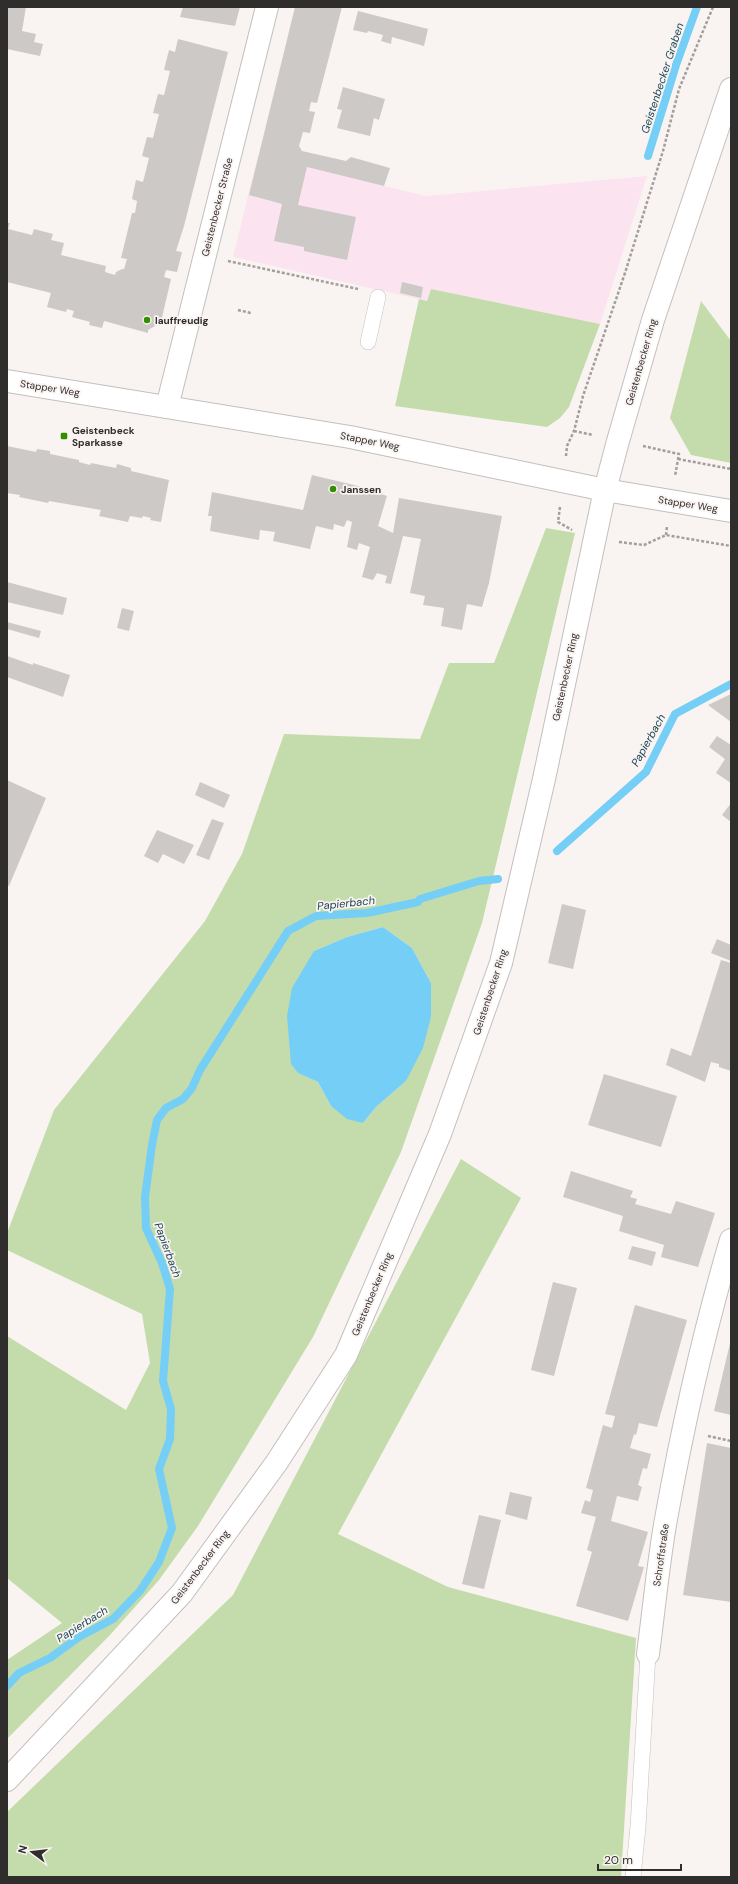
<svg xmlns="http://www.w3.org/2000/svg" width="738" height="1884" viewBox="0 0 738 1884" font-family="'DM Sans',sans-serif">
<rect width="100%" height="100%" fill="#f9f4f1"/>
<path fill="#fbe4f0" d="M 258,155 L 426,196 L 647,176 L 600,324 L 431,289 L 427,301 L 233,257 Z"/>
<path fill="#c4dcac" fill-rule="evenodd" d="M 431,289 L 600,324 L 569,407 L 560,418 L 547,427 L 395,406 L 419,299 L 427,301 Z
M 701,301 L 731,341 L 731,463 L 691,455 L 670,418 Z
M 546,528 L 575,533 L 482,923 L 401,1152 L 313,1337 L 198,1526 L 159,1580 L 110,1635 L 7,1739 L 7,1660 L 62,1623 L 7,1578 L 7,1336 L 126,1410 L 150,1363 L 142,1314 L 7,1250 L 7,1233 L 54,1110 L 205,921 L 242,854 L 284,734 L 420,739 L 449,663 L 494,663 ZM 383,927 L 412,948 L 431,983 L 431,1017 L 406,1081 L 376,1107 L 363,1123 L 331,1106 L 318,1082 L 299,1073 L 314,951 L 347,937 Z
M 461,1159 L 521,1198 L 338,1534 L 448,1587 L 636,1638 L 621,1877 L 7,1877 L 7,1812 L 233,1595 Z"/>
<path fill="#75cef5" d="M 383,927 L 412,948 L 431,983 L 431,1017 L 423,1048 L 406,1081 L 376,1107 L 363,1123 L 347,1119 L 331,1106 L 318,1082 L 298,1073 L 291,1064 L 287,1016 L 292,988 L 314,951 L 347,937 Z"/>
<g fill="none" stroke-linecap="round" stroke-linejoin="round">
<path stroke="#75cef5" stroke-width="8" d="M 648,156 L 676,65 L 697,7
M 557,851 L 646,772 L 675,714 L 731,684
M 7,1686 L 19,1673 L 50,1658 L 79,1637 L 113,1619 L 140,1591 L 159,1562 L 172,1528 L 159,1469 L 170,1439 L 171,1409 L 163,1381 L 170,1289 L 162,1263 L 146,1228 L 145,1197 L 152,1145 L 157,1120 L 166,1108 L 183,1099 L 192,1088 L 200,1070 L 288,931 L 316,916 L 367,913 L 418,902 L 420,899 L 479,881 L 498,879"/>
</g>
<path fill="#cdc9c6" d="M 7,7 L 26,7 L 22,31 L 36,34 L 34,42 L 43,44 L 40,56 L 7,49 Z
M 183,7 L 240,7 L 235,26 L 180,17 Z
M 295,7 L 342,7 L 317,103 L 311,102 L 309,111 L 315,112 L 310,133 L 303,132 L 299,146 L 302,151 L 346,161 L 351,157 L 390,168 L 384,186 L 307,167 L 298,205 L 356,217 L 347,260 L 304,251 L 304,247 L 274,241 L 282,204 L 249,195 Z
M 358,11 L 428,29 L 424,46 L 392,37 L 391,44 L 381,41 L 383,35 L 368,31 L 367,33 L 353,30 Z
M 178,39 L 228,52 L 184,226 L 176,251 L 182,252 L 177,272 L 166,270 L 164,277 L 171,279 L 160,326 L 157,325 L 148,330 L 148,333 L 104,321 L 102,328 L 89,325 L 90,322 L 72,317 L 74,311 L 67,309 L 66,312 L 47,307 L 51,293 L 7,282 L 7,223 L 10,223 L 8,229 L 32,235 L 34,229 L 53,234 L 51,240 L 64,243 L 61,255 L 106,266 L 105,272 L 115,275 L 116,272 L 122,269 L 124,269 L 127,259 L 121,258 L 132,213 L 135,213 L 137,201 L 132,199 L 136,180 L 143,182 L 149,158 L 142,156 L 147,137 L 153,138 L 159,114 L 153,113 L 158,94 L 164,95 L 170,71 L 164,70 L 169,50 L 175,52 Z
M 343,87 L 385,99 L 379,120 L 374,118 L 370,136 L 337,128 L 342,110 L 337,109 Z
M 402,282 L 423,287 L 421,298 L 400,293 Z
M 7,446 L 36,452 L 37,449 L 50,451 L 50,454 L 79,460 L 79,462 L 90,465 L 91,463 L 116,468 L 117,464 L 131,468 L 131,471 L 169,480 L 161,522 L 150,520 L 151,518 L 143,516 L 142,518 L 130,516 L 128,522 L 99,516 L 101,510 L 49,501 L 48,503 L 19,497 L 20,495 L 7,493 Z
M 312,475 L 358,486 L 387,496 L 378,526 L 393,533 L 399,498 L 502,516 L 489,583 L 482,607 L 467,604 L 462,630 L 441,626 L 444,608 L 423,605 L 425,596 L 410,593 L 421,539 L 403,536 L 391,584 L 385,583 L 387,576 L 377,573 L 373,580 L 362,577 L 370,547 L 359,543 L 357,550 L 347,547 L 352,522 L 347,520 L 344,527 L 334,524 L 333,530 L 316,526 L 310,549 L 273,541 L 275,532 L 260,530 L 259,540 L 210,531 L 212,516 L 208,516 L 212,492 L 303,510 Z
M 7,582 L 67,598 L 63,615 L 7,602 Z
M 122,608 L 134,611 L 129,631 L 117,628 Z
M 7,622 L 41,631 L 39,638 L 7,629 Z
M 7,656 L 33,665 L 33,663 L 70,675 L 63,697 L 7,677 Z
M 731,694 L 731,722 L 708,705 Z
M 717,736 L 731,745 L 731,783 L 716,773 L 725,759 L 709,747 Z
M 7,780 L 46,798 L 9,886 L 7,885 Z
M 200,782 L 230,795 L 224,808 L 195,795 Z
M 731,803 L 731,822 L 722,815 Z
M 212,819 L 224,823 L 209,860 L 196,855 Z
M 157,830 L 194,845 L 184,864 L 163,854 L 158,863 L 144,856 Z
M 562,904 L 586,910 L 573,969 L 548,963 Z
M 717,939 L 731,945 L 731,961 L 711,953 Z
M 721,960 L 731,963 L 731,1071 L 719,1067 L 719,1064 L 711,1062 L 705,1082 L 666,1065 L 671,1048 L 691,1056 Z
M 604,1074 L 677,1096 L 661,1147 L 588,1125 Z
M 571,1171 L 633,1191 L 630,1197 L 637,1199 L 635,1204 L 671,1214 L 676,1201 L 715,1213 L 698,1267 L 661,1257 L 664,1245 L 619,1231 L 623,1216 L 563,1197 Z
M 632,1246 L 656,1252 L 652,1266 L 628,1259 Z
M 553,1282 L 577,1288 L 554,1376 L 531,1370 Z
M 635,1305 L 687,1320 L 657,1427 L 639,1423 L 636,1435 L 634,1434 L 630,1448 L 651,1454 L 647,1469 L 643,1468 L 638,1485 L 642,1487 L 638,1501 L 617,1496 L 611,1521 L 648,1532 L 638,1566 L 644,1567 L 628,1621 L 576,1606 L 592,1552 L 587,1550 L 596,1517 L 581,1513 L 585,1500 L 590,1502 L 593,1490 L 586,1488 L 603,1425 L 612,1428 L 615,1416 L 605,1414 Z
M 731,1339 L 731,1415 L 714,1411 Z
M 707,1443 L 731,1448 L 731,1602 L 683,1595 Z
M 510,1492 L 532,1497 L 527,1520 L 505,1514 Z
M 479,1515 L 501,1520 L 484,1589 L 462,1584 Z"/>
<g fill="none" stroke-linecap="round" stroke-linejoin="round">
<g stroke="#c4bfbd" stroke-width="16">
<path id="service" d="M 368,342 L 378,297
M 633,1877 L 638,1827 L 648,1654"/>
</g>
<g stroke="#c4bfbd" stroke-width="24">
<path id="minor" d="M 167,407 L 267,7
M 648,1654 C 654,1609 658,1564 666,1519 C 683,1425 704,1331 731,1240"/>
</g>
<g stroke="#c4bfbd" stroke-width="24">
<path id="secondary" d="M 7,381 L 350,437 L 605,490 L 731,511
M 7,1780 L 182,1593 L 277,1462 L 346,1355 L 440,1134 L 501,963 L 544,779 L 605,490 L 618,441 L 653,320 L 731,89"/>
</g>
<path stroke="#a29e9c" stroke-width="2.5" stroke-dasharray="3 2" stroke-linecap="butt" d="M 228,261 L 358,289
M 238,310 L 251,313
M 574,431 L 593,435
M 643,446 L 679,454 L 675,476
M 566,456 L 567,446 L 574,431 L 583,396 L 625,273 L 663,151 L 679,89 L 713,7
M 678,459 L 731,469
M 560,507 L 558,522 L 572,530
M 666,535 L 667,526
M 619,542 L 644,545 L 666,535 L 731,546
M 708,1436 L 731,1441"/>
<use href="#service" stroke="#fff" stroke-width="15"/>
<use href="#minor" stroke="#fff" stroke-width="22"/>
<use href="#secondary" stroke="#fff" stroke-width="22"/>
</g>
<g fill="#338f00" stroke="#f9f4f1" stroke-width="1.5">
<circle cx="147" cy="320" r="4"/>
<rect x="60" y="432" width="8" height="8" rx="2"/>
<circle cx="333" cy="489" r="4"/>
</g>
<g text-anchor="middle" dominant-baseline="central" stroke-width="3.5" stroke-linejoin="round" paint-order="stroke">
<g font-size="10" fill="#302e2d" stroke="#f9f4f1">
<text transform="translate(217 207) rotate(-76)">Geistenbecker Straße</text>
<text transform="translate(641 362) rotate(-74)">Geistenbecker Ring</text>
<text transform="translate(50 388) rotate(9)">Stapper Weg</text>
<text transform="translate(370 441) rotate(11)">Stapper Weg</text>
<text transform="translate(688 504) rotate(9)">Stapper Weg</text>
<text transform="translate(565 677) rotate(-78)">Geistenbecker Ring</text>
<text transform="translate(490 992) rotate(-72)">Geistenbecker Ring</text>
<text transform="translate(372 1294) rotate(-67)">Geistenbecker Ring</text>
<text transform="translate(661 1555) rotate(-82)">Schroffstraße</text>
<text transform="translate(200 1567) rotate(-53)">Geistenbecker Ring</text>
</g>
<g font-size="10" font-weight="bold" fill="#302e2d" stroke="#f9f4f1" text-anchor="start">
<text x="155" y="320">lauffreudig</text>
<text x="72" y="430">Geistenbeck<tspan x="72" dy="12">Sparkasse</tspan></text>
<text x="341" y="489">Janssen</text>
</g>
<g font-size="11" font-style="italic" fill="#204758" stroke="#f9f4f1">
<text transform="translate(662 78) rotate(-72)">Geistenbecker Graben</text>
<text transform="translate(648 740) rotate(-61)">Papierbach</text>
<text transform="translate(346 903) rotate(-6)">Papierbach</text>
<text transform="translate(168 1250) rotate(70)">Papierbach</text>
<text transform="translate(82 1624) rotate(-32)">Papierbach</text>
</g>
</g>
<rect width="738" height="1884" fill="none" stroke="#302e2d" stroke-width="16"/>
<g transform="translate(32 1852) rotate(285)" stroke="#f9f4f1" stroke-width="3" paint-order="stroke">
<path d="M0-3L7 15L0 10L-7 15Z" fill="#302e2d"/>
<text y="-6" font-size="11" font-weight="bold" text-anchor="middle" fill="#302e2d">N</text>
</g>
<path d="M598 1864v6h83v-6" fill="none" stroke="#302e2d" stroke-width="2"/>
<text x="604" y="1864" font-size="12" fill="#302e2d" stroke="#f9f4f1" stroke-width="3" paint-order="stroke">20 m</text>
</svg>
